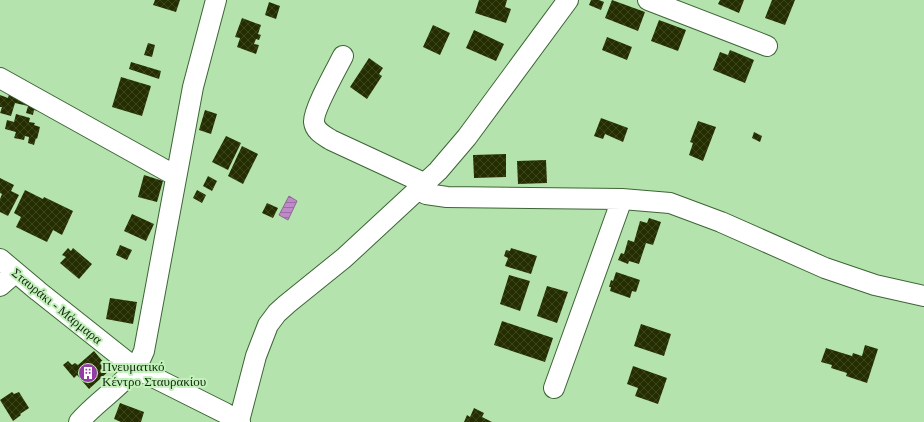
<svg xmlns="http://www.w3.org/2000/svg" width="924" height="422" viewBox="0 0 924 422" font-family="'Times New Roman',serif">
<defs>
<pattern id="water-rules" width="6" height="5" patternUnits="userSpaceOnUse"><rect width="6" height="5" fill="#be88c9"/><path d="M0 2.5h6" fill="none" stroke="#996fa2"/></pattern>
<pattern id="building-cross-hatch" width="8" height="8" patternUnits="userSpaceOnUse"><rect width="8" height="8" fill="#252e00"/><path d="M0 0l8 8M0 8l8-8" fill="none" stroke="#3b441c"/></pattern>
</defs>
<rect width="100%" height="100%" fill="#b5e3ad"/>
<path fill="url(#water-rules)" stroke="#8b6b92" d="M 289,196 L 297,201 L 288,220 L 279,215 Z"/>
<path fill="url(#building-cross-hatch)" d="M 155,0 L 180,0 L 176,12 L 153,5 Z
M 479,0 L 507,0 L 505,7 L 511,9 L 506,23 L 475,13 Z
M 591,0 L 599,0 L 604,2 L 601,10 L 589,5 Z
M 612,0 L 645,12 L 638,31 L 605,18 Z
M 720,0 L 744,0 L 739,13 L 718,4 Z
M 772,0 L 795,0 L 785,25 L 765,18 Z
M 269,2 L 280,6 L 276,19 L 265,15 Z
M 242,18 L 261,25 L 258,34 L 261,35 L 259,40 L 256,39 L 254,44 L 259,45 L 256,54 L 237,47 L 240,38 L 235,37 Z
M 659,20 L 686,30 L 678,51 L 651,41 Z
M 433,25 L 450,33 L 440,55 L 423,47 Z
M 474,30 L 504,44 L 496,61 L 466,48 Z
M 607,37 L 632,47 L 627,60 L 602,50 Z
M 148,43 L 155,45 L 152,57 L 144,55 Z
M 730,50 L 754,60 L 745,83 L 713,70 L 720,52 L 728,55 Z
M 369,58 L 383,68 L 379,74 L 382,76 L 367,99 L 350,87 Z
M 131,62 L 161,71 L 159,79 L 129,69 Z
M 121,77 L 151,86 L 142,116 L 112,107 Z
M 9,94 L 39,107 L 38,111 L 34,110 L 33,115 L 26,113 L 28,106 L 15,103 L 11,116 L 0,113 L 2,107 L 0,107 L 0,95 L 8,98 Z
M 205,110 L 217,114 L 211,134 L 199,130 Z
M 16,114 L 30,118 L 29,122 L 35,123 L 34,125 L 40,127 L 37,139 L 36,138 L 34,145 L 28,143 L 29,137 L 25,136 L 24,140 L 14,138 L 16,132 L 5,129 L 7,120 L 14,122 Z
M 601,118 L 628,128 L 623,142 L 605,134 L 603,139 L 594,136 Z
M 698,121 L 716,127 L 703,161 L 689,155 L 693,143 L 690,142 Z
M 754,132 L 762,136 L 760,142 L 752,138 Z
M 226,136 L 241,143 L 228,170 L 212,162 Z
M 242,146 L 258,154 L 243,184 L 228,176 Z
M 506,154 L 506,177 L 474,178 L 473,155 Z
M 546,160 L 547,183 L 518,184 L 517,161 Z
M 144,175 L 163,181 L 157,202 L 138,197 Z
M 208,176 L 217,181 L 212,191 L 203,186 Z
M 0,178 L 14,185 L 11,191 L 19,195 L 8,216 L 0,212 L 0,199 L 2,194 L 0,193 Z
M 25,190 L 43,199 L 44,197 L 73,211 L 62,235 L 53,230 L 47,242 L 16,227 L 21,217 L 14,213 Z
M 197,190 L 206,195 L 202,203 L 193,198 Z
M 267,203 L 278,208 L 273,218 L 262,213 Z
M 132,214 L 154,224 L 146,241 L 124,231 Z
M 649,218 L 661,222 L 653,245 L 646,243 L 639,264 L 629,261 L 628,264 L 618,260 L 621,253 L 624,254 L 628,240 L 634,242 L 640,221 L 647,223 Z
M 120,245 L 132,250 L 127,260 L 116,255 Z
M 68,248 L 71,251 L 73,248 L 92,264 L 79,279 L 60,263 L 66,257 L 62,255 Z
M 511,248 L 537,256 L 531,274 L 505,266 L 508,258 L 504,256 L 506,250 L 510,251 Z
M 616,272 L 640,280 L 636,292 L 632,291 L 630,298 L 610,291 L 611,287 L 609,287 L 611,280 L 613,281 Z
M 509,275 L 530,281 L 520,311 L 500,304 Z
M 547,286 L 568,292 L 557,323 L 537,316 Z
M 110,298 L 137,302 L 133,324 L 106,319 Z
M 502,321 L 553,338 L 545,362 L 494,345 Z
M 641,324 L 671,334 L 664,356 L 634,346 Z
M 865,345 L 878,349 L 867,383 L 846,376 L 847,373 L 831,368 L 832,365 L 821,362 L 826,348 L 852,356 L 853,353 L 862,356 Z
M 94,351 L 110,370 L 89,389 L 77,375 L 74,378 L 63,365 L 68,361 L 72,365 L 75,363 L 78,365 Z
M 633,366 L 667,378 L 658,404 L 635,396 L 638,388 L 627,384 Z
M 12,392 L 14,394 L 19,392 L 29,408 L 20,414 L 21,415 L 13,421 L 0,400 Z
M 120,403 L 144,412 L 141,422 L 121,422 L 114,419 Z
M 474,408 L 484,413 L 482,417 L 492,422 L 464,422 L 467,415 L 470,417 Z"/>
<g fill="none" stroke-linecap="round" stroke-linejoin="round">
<g stroke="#3c6535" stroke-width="22">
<path id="minor" d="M 648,0 L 767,46
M 343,56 C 337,68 313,110 314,122 C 315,131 323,135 331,140 L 426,184
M 0,78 L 176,176
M 419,190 L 426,194 L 447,197 L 622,199 L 670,203 L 721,222 L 825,268 L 875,285 L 924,296
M 0,259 L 38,291 L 135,368 L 225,413 L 240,422
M 0,286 L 15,273
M 554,388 L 622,199
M 239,421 L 256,356 L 268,325 L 277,313 L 287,304 L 344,258 L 438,171 L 467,137 L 568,0
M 79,422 C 100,397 132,382 144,351 L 193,87 L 216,0"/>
</g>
<use href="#minor" stroke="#fff" stroke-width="20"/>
</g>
<defs>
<g id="building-disc" transform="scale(1)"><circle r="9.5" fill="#953ba6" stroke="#c2f1ba"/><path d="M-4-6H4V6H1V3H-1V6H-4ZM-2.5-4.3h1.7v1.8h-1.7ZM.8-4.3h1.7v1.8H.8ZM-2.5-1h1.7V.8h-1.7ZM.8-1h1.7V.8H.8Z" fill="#fff"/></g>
</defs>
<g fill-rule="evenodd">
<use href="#building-disc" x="88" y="373"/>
</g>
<g text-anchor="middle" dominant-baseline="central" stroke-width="4" stroke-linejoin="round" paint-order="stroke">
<g font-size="13" fill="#152612" stroke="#c2f1ba">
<text transform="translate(57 306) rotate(39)">Σταυράκι - Μάρμαρα</text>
</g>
<g font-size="13" fill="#152612" stroke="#c2f1ba" text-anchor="start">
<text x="102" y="366">Πνευματικό<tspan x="102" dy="15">Κέντρο Σταυρακίου</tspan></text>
</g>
</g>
</svg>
